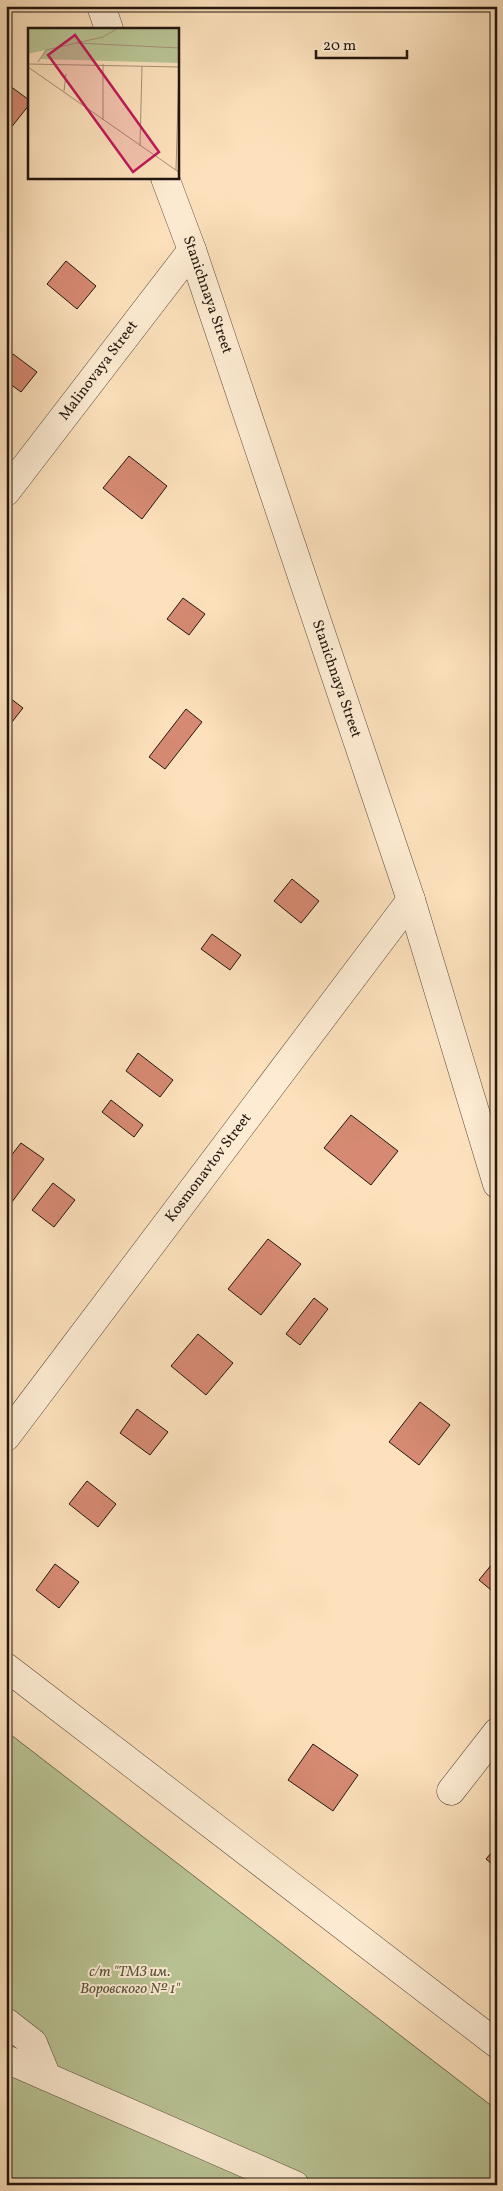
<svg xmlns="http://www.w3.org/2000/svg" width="503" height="2191" viewBox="0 0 503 2191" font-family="Vollkorn,serif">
<rect width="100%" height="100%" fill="#fce1bc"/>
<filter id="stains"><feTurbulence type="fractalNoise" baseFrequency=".004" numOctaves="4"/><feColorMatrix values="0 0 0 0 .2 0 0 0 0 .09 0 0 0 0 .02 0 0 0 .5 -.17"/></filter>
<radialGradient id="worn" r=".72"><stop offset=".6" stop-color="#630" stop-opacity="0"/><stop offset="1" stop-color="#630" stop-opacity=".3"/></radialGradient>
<path fill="#b9c495" stroke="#6e6d52" d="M 6,1731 L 497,2110 L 497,2185 L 6,2185 Z"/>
<path fill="#d68a73" stroke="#23160f" d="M 6,83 L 29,100 L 29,105 L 6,134 Z
M 66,261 L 96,286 L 77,309 L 47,284 Z
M 13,354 L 37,372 L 21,392 L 6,381 L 6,362 Z
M 129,456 L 167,486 L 142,519 L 103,488 Z
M 183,598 L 205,614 L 189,635 L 167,619 Z
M 6,695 L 23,708 L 8,727 L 6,726 Z
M 186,709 L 202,722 L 165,769 L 149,757 Z
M 292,879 L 319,901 L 301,923 L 274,901 Z
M 212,934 L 241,955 L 230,970 L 201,949 Z
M 138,1053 L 173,1080 L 160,1097 L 126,1071 Z
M 111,1100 L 143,1125 L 134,1137 L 102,1112 Z
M 351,1115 L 398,1151 L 371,1185 L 324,1148 Z
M 21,1143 L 44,1159 L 6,1210 L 6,1162 Z
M 53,1183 L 75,1200 L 54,1227 L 32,1210 Z
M 268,1239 L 301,1264 L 261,1315 L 228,1289 Z
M 6,1293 L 12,1297 L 6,1304 Z
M 314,1298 L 328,1309 L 300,1345 L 286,1334 Z
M 198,1334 L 233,1363 L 206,1395 L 171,1366 Z
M 420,1402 L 450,1425 L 419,1465 L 389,1442 Z
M 137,1409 L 168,1432 L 150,1455 L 120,1433 Z
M 87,1481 L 116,1504 L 98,1527 L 69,1504 Z
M 497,1558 L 497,1595 L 479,1580 Z
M 55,1564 L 79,1582 L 59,1608 L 36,1590 Z
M 313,1744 L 358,1775 L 333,1811 L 288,1780 Z
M 497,1846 L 497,1868 L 486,1859 Z"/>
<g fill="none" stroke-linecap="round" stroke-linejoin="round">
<g stroke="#59493a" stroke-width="29">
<path id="minor" d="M 6,492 L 192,250
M 6,1437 L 411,900
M 6,1667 L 497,2044
M 451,1791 L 497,1732
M 6,2022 L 33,2043 L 47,2077
M 6,2059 L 295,2185"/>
</g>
<g stroke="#59493a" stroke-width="29">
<path id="tertiary" d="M 101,6 L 109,29
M 165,178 L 192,250 L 411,900 L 497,1184"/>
</g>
<use href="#minor" stroke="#fdecd3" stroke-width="28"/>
<use href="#tertiary" stroke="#fdecd3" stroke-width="28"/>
</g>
<g text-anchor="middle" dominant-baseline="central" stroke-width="4" stroke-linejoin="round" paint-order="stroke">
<g font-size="15" fill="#23160f" stroke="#fdecd3">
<text transform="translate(207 295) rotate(71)">Stanichnaya Street</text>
<text transform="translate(99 371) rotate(-53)">Malinovaya Street</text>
<text transform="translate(336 679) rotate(71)">Stanichnaya Street</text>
<text transform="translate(209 1168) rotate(-53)">Kosmonavtov Street</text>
</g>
<g font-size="15" font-style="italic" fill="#58533e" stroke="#fdecd3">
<text x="130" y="1972">с/т "ТМЗ им.<tspan x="130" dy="17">Воровского № 1"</tspan></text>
</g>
</g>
<g transform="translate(28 28)">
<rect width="151" height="151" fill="#fce1bc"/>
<path d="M 0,0 L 151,0 L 151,35 L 12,31 L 17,22 L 0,26 Z" fill="#b9c495"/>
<path fill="none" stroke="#a59077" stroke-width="1" d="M 49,15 L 152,20M 10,34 L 18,22 L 75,9 L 90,0M 0,36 L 152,39M 0,39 L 152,145M 36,63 L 38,46M 75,92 L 75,36M 112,118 L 114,38M 148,142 L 151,39"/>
<path fill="#c2185b" fill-opacity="0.15" stroke="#c2185b" stroke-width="2.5" d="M 47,7 L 131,124 L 105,144 L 20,27 Z"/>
<rect width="151" height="151" fill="none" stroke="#23160f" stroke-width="2.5"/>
</g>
<rect width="503" height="2191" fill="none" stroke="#fce1bc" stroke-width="25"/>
<rect x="8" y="8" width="488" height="2176" fill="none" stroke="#23160f" stroke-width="2.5"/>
<rect x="12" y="12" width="478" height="2166" fill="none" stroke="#23160f"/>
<path d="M316 50v8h91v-8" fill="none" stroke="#23160f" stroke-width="2.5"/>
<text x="323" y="50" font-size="15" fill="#23160f" stroke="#fdecd3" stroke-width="4" paint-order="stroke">20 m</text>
<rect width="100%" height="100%" filter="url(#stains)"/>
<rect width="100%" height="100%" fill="url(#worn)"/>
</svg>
